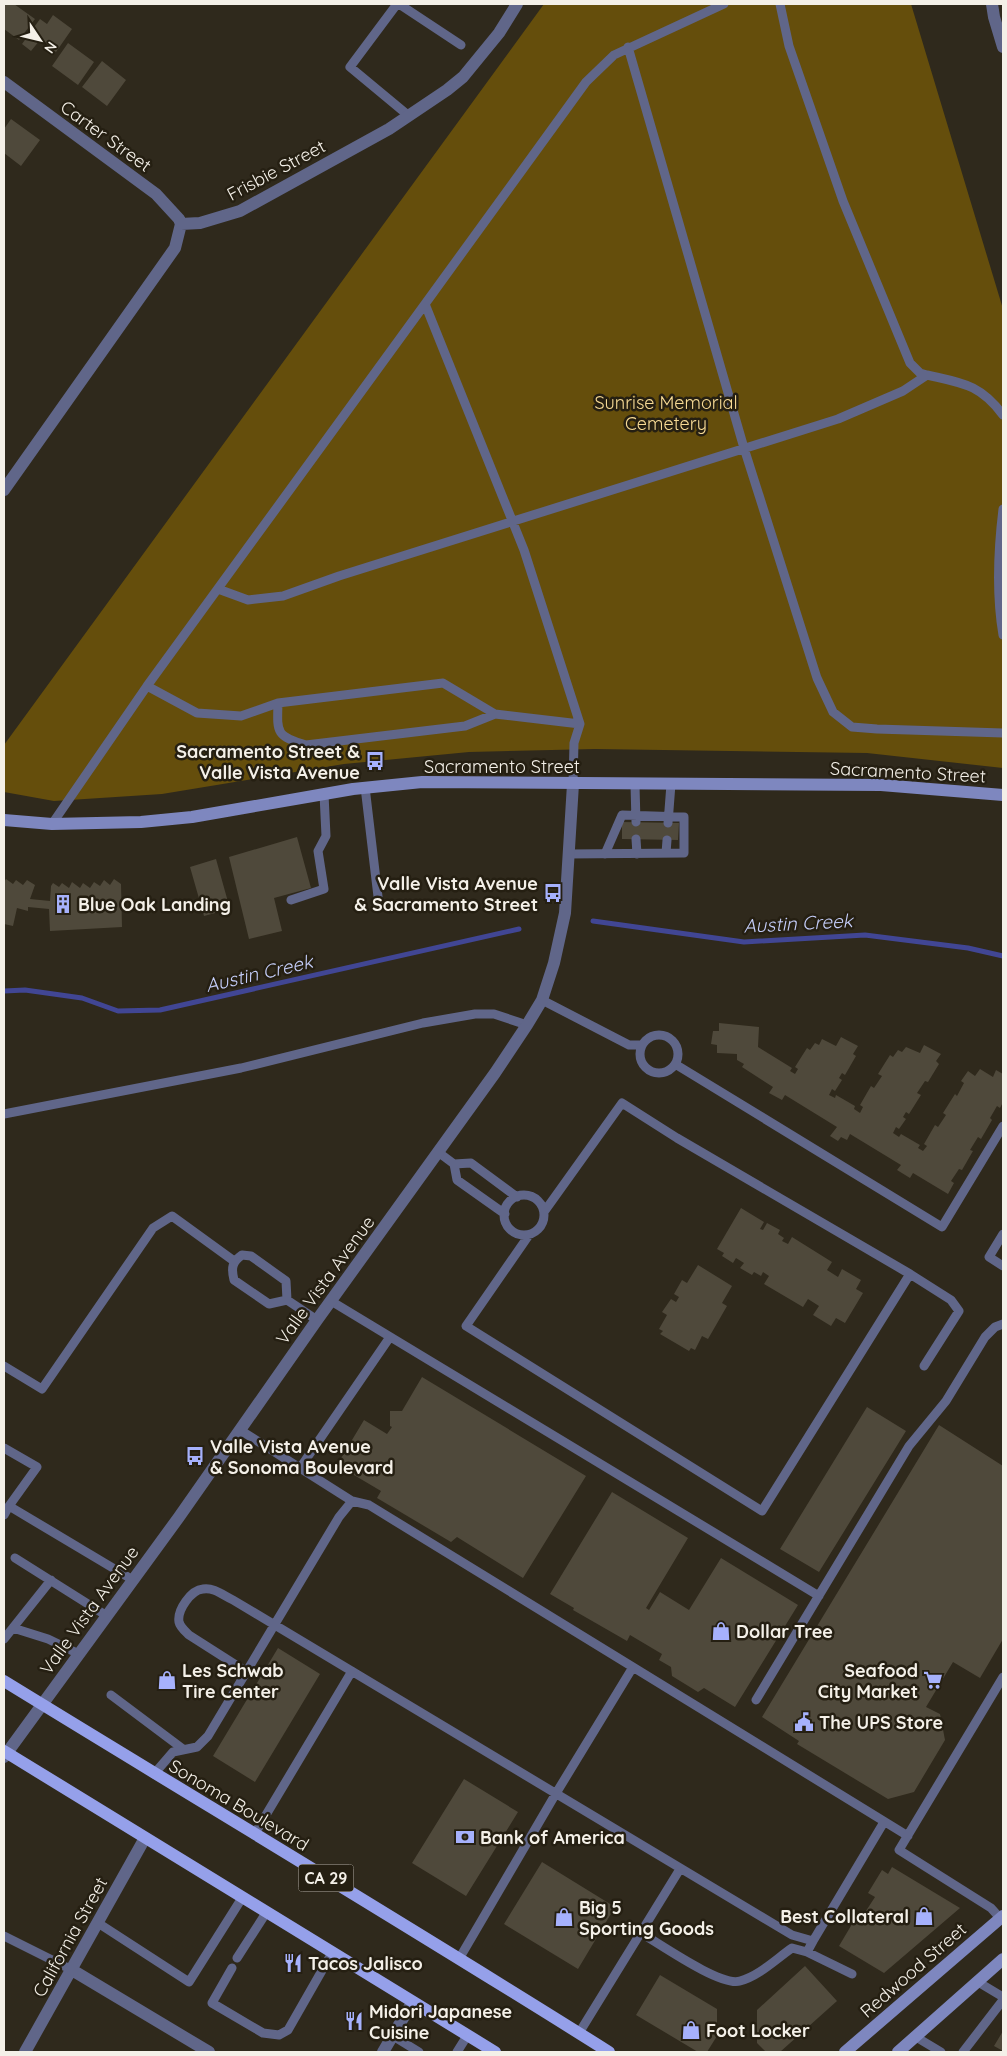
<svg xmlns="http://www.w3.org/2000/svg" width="1007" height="2056" viewBox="0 0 1007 2056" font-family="Quicksand,sans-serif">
<rect width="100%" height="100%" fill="#2f291c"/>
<path fill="#654e0c" d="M 544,4 L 911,4 L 1003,309 L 1003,768 L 867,753 L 595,749 L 469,752 L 344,764 L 162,794 L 54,801 L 4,792 L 4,745 Z"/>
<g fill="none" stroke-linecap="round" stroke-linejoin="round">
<path stroke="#414694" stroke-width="5" d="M 593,921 L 744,942 L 865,935 L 968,948 L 1003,956
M 4,991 L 25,990 L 82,998 L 118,1011 L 160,1010 L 519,929"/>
</g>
<path fill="#4f493b" d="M 4,4 L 14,4 L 35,19 L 19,40 L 4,29 Z
M 53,15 L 72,29 L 56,52 L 40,40 L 31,51 L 22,44 L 40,19 L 47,24 Z
M 68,43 L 94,62 L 78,85 L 52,66 Z
M 102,61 L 126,80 L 107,106 L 82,87 Z
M 11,119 L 40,140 L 21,166 L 4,153 L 4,129 Z
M 622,822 L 679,823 L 678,840 L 622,839 Z
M 297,837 L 311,888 L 274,898 L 282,931 L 249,939 L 229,857 Z
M 216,859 L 230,909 L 204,916 L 190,867 Z
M 6,879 L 13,884 L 16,880 L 23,885 L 27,880 L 35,885 L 30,899 L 50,901 L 51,886 L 53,883 L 59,887 L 62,883 L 69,888 L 72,882 L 80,888 L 83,883 L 90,888 L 94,882 L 100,886 L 104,880 L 110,885 L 114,879 L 121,884 L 122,927 L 50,931 L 49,909 L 28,907 L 28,911 L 17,908 L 13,926 L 4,924 L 4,882 Z
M 719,1023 L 759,1027 L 758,1047 L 792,1068 L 790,1071 L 795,1074 L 798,1069 L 795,1067 L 807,1048 L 810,1050 L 815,1043 L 819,1045 L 822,1039 L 836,1046 L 841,1037 L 858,1046 L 853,1054 L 856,1056 L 845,1075 L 842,1073 L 839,1078 L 842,1080 L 835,1091 L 832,1089 L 829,1095 L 835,1098 L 836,1095 L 855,1106 L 854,1109 L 860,1113 L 863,1107 L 860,1105 L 871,1086 L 874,1088 L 882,1076 L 878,1074 L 890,1055 L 893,1057 L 898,1050 L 902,1052 L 906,1047 L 920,1053 L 924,1045 L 941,1054 L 936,1061 L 939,1064 L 928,1082 L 925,1081 L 917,1093 L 921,1095 L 909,1114 L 906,1112 L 903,1117 L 906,1119 L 899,1129 L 896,1127 L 893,1133 L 899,1137 L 901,1134 L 920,1145 L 918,1148 L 923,1151 L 927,1146 L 924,1144 L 935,1125 L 938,1127 L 946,1115 L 943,1113 L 955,1094 L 957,1096 L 964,1083 L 961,1081 L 968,1071 L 975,1076 L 980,1069 L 993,1077 L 996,1070 L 1003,1074 L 1003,1102 L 1000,1108 L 997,1106 L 990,1118 L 992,1120 L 981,1139 L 978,1137 L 970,1150 L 973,1151 L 962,1170 L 959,1169 L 951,1181 L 954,1183 L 948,1194 L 913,1173 L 910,1178 L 897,1170 L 901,1165 L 850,1134 L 847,1140 L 841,1137 L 838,1141 L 830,1136 L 837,1127 L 785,1095 L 782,1100 L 769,1093 L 773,1087 L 742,1067 L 744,1064 L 737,1060 L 737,1054 L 717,1053 L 717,1045 L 711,1044 L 713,1031 L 719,1031 Z
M 741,1208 L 764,1222 L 760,1229 L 763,1230 L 767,1223 L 780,1230 L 778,1234 L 784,1238 L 782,1241 L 788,1244 L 792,1237 L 832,1262 L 827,1270 L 838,1277 L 842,1269 L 861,1280 L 856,1289 L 863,1293 L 845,1323 L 836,1318 L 831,1326 L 813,1315 L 819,1306 L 808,1299 L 803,1307 L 764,1284 L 769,1276 L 763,1272 L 761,1276 L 754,1272 L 752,1275 L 740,1268 L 744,1263 L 736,1258 L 733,1263 L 722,1256 L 724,1253 L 717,1249 Z
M 698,1265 L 732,1286 L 722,1303 L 727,1306 L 708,1339 L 702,1336 L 695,1350 L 691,1348 L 689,1351 L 660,1334 L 663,1331 L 659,1329 L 667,1315 L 662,1312 L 671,1299 L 676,1302 L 679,1297 L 674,1294 L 682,1280 L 687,1283 Z
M 422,1377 L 586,1476 L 523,1578 L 457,1537 L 451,1542 L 377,1498 L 381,1491 L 337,1465 L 364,1420 L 387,1434 L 392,1427 L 390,1426 L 390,1411 L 402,1411 Z
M 867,1407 L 906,1431 L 819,1572 L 780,1549 Z
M 939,1425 L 1003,1466 L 1003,1639 L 980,1678 L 953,1662 L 926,1707 L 940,1714 L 945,1740 L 914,1792 L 888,1799 L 797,1744 L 799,1741 L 762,1717 Z
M 612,1492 L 688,1538 L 646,1608 L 649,1610 L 660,1592 L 689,1610 L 721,1558 L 798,1605 L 735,1707 L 704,1688 L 698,1692 L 672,1676 L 671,1667 L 659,1660 L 662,1654 L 630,1635 L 627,1641 L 573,1610 L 574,1608 L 550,1594 Z
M 278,1648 L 320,1674 L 255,1782 L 213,1756 Z
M 464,1779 L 518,1812 L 466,1896 L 412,1863 Z
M 542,1862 L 615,1907 L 578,1969 L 504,1924 Z
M 892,1867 L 960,1908 L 884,1973 L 839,1946 L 858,1914 L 862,1917 L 875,1897 L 868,1893 L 882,1870 L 888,1874 Z
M 805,1966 L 837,2001 L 780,2052 L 766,2052 L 757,2043 L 757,2010 Z
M 660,1975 L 717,2009 L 717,2036 L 707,2052 L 698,2052 L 636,2015 Z
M 1003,2031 L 1003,2051 L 994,2046 Z"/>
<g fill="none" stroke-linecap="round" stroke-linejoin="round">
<path stroke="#606689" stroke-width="9" d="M 397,4 L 350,67 L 409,116
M 399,4 L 461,45
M 780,4 L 789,46 L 843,201 L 910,363 L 920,373 L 927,375
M 628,47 L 744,448 L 817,678 L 833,712 L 852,727 L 877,729 L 1003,733
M 1003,509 C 998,550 996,594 1003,635
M 218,589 L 248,600 L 283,596 L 339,576 L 838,419 L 903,391 L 927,375 C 962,383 980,384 1003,415
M 147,686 L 197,713 L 241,716 L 278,703 L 443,683 L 495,714 L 580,724
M 278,703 C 277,733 276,736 306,745 L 465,726 L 495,714
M 573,784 L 574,743 L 580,724 L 524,550 L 425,304 L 586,82 L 614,55 L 724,4
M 635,785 L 636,822
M 365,787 L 379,905
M 668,823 L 671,784
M 52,824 L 147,686 L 425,304
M 636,839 L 637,854
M 666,853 L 667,840
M 569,854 L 684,853 L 684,817 L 622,815 L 605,854
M 291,900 L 324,889 L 318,851 L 326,836 L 324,794
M 542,1000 L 629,1045 L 642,1045
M640 1054a19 19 0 1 1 38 0a19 19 0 1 1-38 0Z
M 675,1064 L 942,1227 L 1003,1126
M 4,1114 L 241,1068 L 423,1023 L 475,1014 L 494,1014 L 527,1025
M 438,1152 L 454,1164 L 471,1163 L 517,1197
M 454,1164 L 457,1180 L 505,1214
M504 1215a20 20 0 1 1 40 0a20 20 0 1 1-40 0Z
M 544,1212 L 622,1103 L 677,1138 L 910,1274
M 1003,1234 L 989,1257 L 1003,1266
M 529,1235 L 466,1326 L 762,1511 L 910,1274 L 951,1300 L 959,1311 L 924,1366
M 287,1300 L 286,1281 L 251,1256 L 242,1255 C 232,1262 231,1268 234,1280 L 269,1304 L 287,1300 L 317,1320
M 331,1301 L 819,1596
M 4,1366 L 42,1389 L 153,1228 L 172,1216 L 234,1261
M 240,1430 L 352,1501
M 4,1448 L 37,1467 L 9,1506
M 300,1468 L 390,1337
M 4,1515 L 9,1506 L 133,1580
M 15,1558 L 107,1616
M 13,1628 L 48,1639 L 79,1654
M 4,1639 L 51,1580
M 247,1672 L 189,1635 C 185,1631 180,1627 179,1622 C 177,1610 191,1590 203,1589 C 214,1587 224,1596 233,1600 L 792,1935 L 813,1941 L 884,1822
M 111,1695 L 183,1749
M 756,1700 L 909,1446 L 946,1401 L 985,1337 L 995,1327 L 1003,1324
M 154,1774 L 173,1752 L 197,1747 L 208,1736 L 339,1517 L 352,1501 L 369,1505 L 908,1836
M 254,1835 L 352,1671
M 1000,1918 L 991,1908 L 899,1850 L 1003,1677
M 98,1923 L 189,1982 L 242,1898
M 641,1933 C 660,1944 721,1987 740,1981 C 759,1976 776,1959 792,1948 L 807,1952 L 813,1941
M 4,1936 L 72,1970
M 807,1952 L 852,1974
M 237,1958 L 266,1913
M 459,1959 L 555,1795 L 633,1667
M 232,1968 L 212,2003 L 263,2033 L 279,2035 L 288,2030 L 332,1953
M 978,1982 L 1003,1997
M 579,2033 L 680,1869
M 393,2036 L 419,2052
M 916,2037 L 941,2052
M 457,2052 L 467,2036
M 963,2052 L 1003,2000"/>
<path stroke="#606689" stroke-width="12" d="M 992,4 L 994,17 L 1003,47
M 4,82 L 156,194 L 179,219 L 181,224
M 181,224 L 200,223 L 240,211 L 389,129 L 447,90 L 463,77 L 499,33 L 517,4
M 4,490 L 175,248 L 181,224
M 72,1970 L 209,2052
M 25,2052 L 145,1838
M 383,2052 L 412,2003"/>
<path stroke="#606689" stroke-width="12" d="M 4,1757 L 179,1517 L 317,1320 L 495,1073 L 527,1025 L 542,1000 L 554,963 L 565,913 L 573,784"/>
<path stroke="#7e87bf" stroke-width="12" d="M 4,820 L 52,824 L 141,822 L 192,817 L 353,789 L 422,782 L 881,785 L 1003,795
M 845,2052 L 1003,1916
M 898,2052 L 1003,1959"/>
<path stroke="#95a0ea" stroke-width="12" d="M 4,1681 C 206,1805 409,1926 609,2052
M 4,1751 L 495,2052"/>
</g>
<defs>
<g id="bus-bare" transform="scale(1.5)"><path d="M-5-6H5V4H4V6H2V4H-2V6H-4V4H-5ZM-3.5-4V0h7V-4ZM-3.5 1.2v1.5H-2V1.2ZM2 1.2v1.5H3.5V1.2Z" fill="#a6b1fc" stroke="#251f12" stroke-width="2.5" paint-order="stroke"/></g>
<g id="building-bare" transform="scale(1.5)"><path d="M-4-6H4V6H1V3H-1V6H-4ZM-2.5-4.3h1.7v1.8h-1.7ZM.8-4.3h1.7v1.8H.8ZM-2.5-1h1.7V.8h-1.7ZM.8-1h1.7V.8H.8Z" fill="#a6b1fc" stroke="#251f12" stroke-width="2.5" paint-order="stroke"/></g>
<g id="shop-bare" transform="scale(1.5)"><path d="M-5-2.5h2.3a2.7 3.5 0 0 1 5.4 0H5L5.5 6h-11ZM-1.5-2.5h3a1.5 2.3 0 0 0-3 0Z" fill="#a6b1fc" stroke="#251f12" stroke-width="2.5" paint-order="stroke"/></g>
<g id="supermarket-bare" transform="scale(1.5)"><path d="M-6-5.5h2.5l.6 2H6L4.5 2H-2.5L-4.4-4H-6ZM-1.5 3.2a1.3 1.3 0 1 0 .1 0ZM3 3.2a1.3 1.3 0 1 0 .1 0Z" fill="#a6b1fc" stroke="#251f12" stroke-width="2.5" paint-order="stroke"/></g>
<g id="civic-bare" transform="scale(1.5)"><path d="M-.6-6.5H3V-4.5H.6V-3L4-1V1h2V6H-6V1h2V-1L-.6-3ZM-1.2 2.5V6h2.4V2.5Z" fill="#a6b1fc" stroke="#251f12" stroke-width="2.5" paint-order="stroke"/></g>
<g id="bank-bare" transform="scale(1.5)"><path d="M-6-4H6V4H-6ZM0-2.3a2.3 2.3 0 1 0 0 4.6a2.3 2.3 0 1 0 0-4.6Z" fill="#a6b1fc" stroke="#251f12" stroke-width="2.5" paint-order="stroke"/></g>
<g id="restaurant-bare" transform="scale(1.5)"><path d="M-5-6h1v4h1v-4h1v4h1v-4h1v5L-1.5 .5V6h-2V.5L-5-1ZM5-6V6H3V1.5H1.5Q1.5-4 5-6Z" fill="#a6b1fc" stroke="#251f12" stroke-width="2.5" paint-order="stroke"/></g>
</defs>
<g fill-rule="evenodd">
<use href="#bus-bare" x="375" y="761"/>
<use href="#bus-bare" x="553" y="893"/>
<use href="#building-bare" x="63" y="904"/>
<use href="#bus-bare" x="195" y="1456"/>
<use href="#shop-bare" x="721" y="1631"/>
<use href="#shop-bare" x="167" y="1680"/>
<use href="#supermarket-bare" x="933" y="1680"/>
<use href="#civic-bare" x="804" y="1722"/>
<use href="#bank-bare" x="465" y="1837"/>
<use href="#shop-bare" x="924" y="1916"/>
<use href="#shop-bare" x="564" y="1917"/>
<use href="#restaurant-bare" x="293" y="1963"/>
<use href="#restaurant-bare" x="354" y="2021"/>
<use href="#shop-bare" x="691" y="2030"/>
</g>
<g text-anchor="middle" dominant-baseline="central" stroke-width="5" stroke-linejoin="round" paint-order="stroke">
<rect fill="#251f12" stroke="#b6b1a8" stroke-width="1" x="298.5" y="1864.5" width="55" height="27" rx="4"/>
<g font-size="16" font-weight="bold" fill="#f4f0e8">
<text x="326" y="1878">CA 29</text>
</g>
<g font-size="18" fill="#f4f0e8" stroke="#251f12">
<text transform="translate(106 136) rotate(36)">Carter Street</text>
<text transform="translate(276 170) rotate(-28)">Frisbie Street</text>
<text x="502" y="766">Sacramento Street</text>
<text transform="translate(908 772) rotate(3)">Sacramento Street</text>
<text transform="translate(325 1280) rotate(-54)">Valle Vista Avenue</text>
<text transform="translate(89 1610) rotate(-54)">Valle Vista Avenue</text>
<text transform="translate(239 1805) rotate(31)">Sonoma Boulevard</text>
<text transform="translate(70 1937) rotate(-61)">California Street</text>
<text transform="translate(913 1970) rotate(-41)">Redwood Street</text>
</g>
<g font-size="18" fill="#f8db95" stroke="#251f12">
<text x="666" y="402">Sunrise Memorial<tspan x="666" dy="21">Cemetery</tspan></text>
</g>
<g font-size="18" font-weight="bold" fill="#f4f0e8" stroke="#251f12" text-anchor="start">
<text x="360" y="751" text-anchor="end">Sacramento Street &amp;<tspan x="360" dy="21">Valle Vista Avenue</tspan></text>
<text x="538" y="883" text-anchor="end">Valle Vista Avenue<tspan x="538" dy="21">&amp; Sacramento Street</tspan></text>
<text x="78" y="904">Blue Oak Landing</text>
<text x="210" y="1446">Valle Vista Avenue<tspan x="210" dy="21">&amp; Sonoma Boulevard</tspan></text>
<text x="736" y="1631">Dollar Tree</text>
<text x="182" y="1670">Les Schwab<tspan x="182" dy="21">Tire Center</tspan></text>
<text x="918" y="1670" text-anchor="end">Seafood<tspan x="918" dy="21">City Market</tspan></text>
<text x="819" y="1722">The UPS Store</text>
<text x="480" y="1837">Bank of America</text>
<text x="579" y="1907">Big 5<tspan x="579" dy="21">Sporting Goods</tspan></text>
<text x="909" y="1916" text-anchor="end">Best Collateral</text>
<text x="308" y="1963">Tacos Jalisco</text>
<text x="369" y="2011">Midori Japanese<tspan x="369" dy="21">Cuisine</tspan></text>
<text x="706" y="2030">Foot Locker</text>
</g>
<g font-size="19" font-style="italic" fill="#c5cefa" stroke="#251f12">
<text transform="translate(798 923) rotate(-3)">Austin Creek</text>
<text transform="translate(259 973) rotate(-13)">Austin Creek</text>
</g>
</g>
<rect width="1007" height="2056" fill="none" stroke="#f4f0e8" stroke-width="10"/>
<g transform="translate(40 40) rotate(125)" stroke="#251f12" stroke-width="4" paint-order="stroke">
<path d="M0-4L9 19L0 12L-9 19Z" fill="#f4f0e8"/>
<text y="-8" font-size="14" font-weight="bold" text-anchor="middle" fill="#f4f0e8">N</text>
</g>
</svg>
